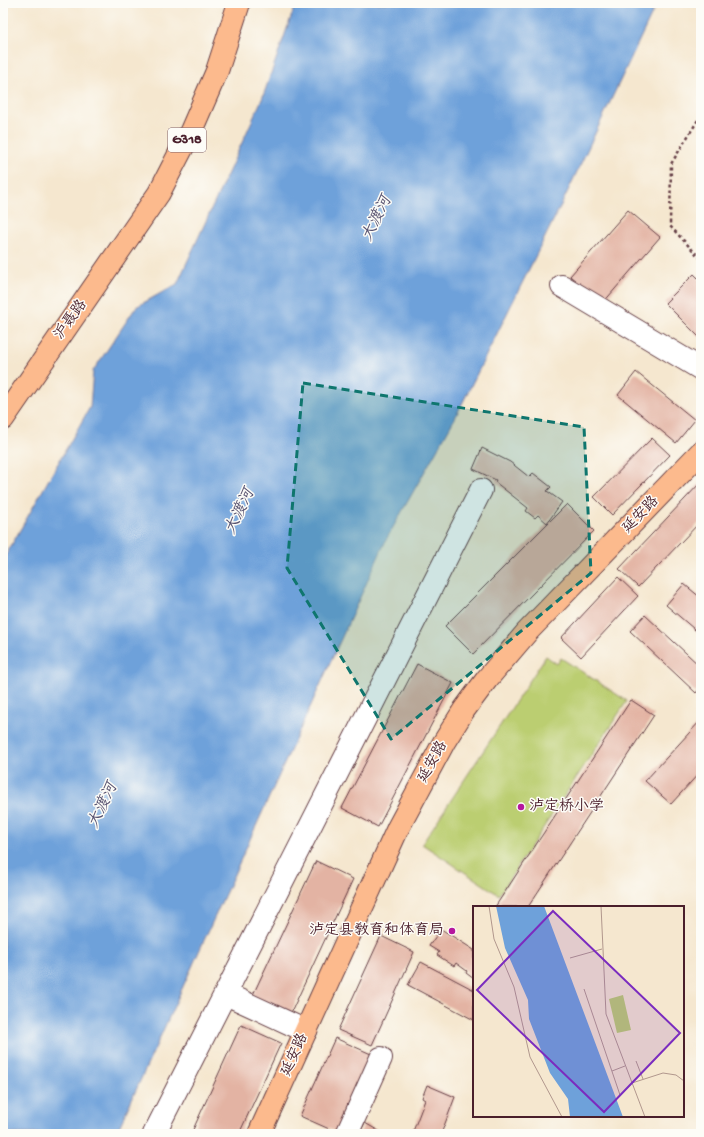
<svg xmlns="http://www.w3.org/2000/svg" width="704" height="1137" viewBox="0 0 704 1137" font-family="'Gochi Hand','LXGW WenKai TC',sans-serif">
<rect width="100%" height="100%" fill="#fdfcf7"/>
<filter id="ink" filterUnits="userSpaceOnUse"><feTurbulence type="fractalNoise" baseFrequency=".025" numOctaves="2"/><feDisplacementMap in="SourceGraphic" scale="8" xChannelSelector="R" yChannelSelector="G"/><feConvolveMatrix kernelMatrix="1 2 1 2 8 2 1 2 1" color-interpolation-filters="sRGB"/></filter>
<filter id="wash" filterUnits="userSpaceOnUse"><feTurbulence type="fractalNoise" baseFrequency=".012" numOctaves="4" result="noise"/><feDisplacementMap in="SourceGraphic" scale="16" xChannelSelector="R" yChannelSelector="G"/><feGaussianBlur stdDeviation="0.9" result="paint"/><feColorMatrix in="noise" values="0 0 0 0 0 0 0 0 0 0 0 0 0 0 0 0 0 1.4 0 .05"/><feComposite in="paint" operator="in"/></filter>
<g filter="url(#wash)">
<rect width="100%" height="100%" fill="#f5e7cf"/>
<path fill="#bbce71" stroke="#82764e" d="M 546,656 L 557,664 L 561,658 L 627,701 L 499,895 L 422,844 Z"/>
<path fill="#6ea1da" stroke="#5c6082" d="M 296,3 L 657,3 L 565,197 L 455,418 L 387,538 L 116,1134 L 3,1134 L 3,560 L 90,407 L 93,371 L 136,307 L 177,284 L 262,99 Z"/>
<g id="blocks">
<path fill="#e3b3a3" d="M 628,210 L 660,237 L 602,304 L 570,276 Z
M 694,274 L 701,281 L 701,339 L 665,303 Z
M 636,372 L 695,420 L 676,443 L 618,395 Z
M 652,438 L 670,455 L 612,515 L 594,497 Z
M 482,448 L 510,462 L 529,477 L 533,473 L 551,487 L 547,491 L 562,502 L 547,523 L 538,515 L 535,518 L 526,511 L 528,508 L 495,482 L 496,480 L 473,469 Z
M 701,482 L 701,521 L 638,587 L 619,569 Z
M 567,504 L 594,531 L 473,654 L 445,626 Z
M 618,577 L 638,596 L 581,657 L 561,638 Z
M 684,584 L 701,598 L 701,635 L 666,605 Z
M 645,615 L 701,667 L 701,687 L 696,693 L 630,631 Z
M 417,664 L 453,683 L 378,827 L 342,808 Z
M 631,700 L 654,715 L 528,907 L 495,907 Z
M 701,720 L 701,771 L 671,804 L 645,781 Z
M 316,861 L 353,879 L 289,1017 L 251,999 Z
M 441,929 L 474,950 L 474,979 L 466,973 L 467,971 L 456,963 L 454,966 L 437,955 L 439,952 L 429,946 Z
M 381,936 L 414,952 L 372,1045 L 338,1030 Z
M 421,962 L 474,990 L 474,1020 L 408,985 Z
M 241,1025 L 281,1043 L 239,1134 L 191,1134 Z
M 335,1038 L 371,1054 L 336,1132 L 300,1116 Z
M 427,1085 L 455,1097 L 441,1134 L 412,1134 L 425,1100 L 422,1098 Z
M 365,1123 L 384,1134 L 359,1134 Z"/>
</g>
</g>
<g filter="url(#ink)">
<use href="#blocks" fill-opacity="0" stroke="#643d44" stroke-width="1"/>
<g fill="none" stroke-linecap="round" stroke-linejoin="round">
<g stroke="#643d44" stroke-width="24">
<path id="minor" d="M 562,286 L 701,369
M 226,994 L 306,1031
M 154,1134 L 481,490
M 347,1134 L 381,1058"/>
</g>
<g stroke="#643d44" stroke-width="24">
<path id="major" d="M 259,1134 L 398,828 L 444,742 L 464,710 L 487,679 L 527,632 L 701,452"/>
</g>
<g stroke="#643d44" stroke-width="24">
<path id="highway" d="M 3,419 L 159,193 L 191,131 L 217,71 L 239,3"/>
</g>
<path stroke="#643d44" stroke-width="2.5" stroke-dasharray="3 3" stroke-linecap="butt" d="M 701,115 L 671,164 L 670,226 L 701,259"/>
<use href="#minor" stroke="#fff" stroke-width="22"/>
<use href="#major" stroke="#fcba8d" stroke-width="22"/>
<use href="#highway" stroke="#fcba8d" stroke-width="22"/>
</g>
</g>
<path fill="#0f766e" fill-opacity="0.2" stroke="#0f766e" stroke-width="3" stroke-dasharray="8 5" stroke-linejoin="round" d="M 303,383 L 584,427 L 591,573 L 391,739 L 287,568 Z"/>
<g fill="#b5179e" stroke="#fdfcf7" stroke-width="1.5">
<circle cx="521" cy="807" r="4"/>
<circle cx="452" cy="931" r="4"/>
</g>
<g text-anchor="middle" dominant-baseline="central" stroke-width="3" stroke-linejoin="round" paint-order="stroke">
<rect fill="#fdfcf7" stroke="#806168" stroke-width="1" x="168" y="128" width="38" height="24" rx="3"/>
<g font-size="14" font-weight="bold" fill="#4a1f2b">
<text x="187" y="140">G318</text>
</g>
<g font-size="15" fill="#4a1f2b" stroke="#fdfcf7">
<text transform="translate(71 320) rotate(-54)">沪聂路</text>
<text transform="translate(641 515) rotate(-46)">延安路</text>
<text transform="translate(433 762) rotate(-61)">延安路</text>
<text transform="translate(295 1055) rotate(-66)">延安路</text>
</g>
<g font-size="15" fill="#4a1f2b" stroke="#fdfcf7" text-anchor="start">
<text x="529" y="807">泸定桥小学</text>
<text x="444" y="931" text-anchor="end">泸定县教育和体育局</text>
</g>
<g font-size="16" font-style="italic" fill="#585371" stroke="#fdfcf7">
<text transform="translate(378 219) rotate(-64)">大渡河</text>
<text transform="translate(241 512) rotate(-65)">大渡河</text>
<text transform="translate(104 806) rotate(-65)">大渡河</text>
</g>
</g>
<g transform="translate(473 906)">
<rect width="211" height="211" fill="#f5e7cf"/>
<path d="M 150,89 L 158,124 L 144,127 L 136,93 Z" fill="#bbce71"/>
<path d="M 23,0 L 71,0 L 150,211 L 97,211 L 95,193 L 77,167 L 56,113 L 55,94 L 32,42 Z" fill="#6ea1da"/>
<path fill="none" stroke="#b1978d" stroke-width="1" d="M 16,0 L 21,33 L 41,81 L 57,151 L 89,211M 128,0 L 133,108 L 172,211M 97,52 L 129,43M 111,83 L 147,189M 163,155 L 170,173M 139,165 L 152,160M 159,177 L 190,167 L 203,169 L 211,175"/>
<path fill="#7b2cbf" fill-opacity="0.15" stroke="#7b2cbf" stroke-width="2" d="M 80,5 L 207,127 L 131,206 L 4,84 Z"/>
<rect width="211" height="211" fill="none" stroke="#4a1f2b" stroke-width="2"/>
</g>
<rect width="704" height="1137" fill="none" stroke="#fdfcf7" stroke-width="16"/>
</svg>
